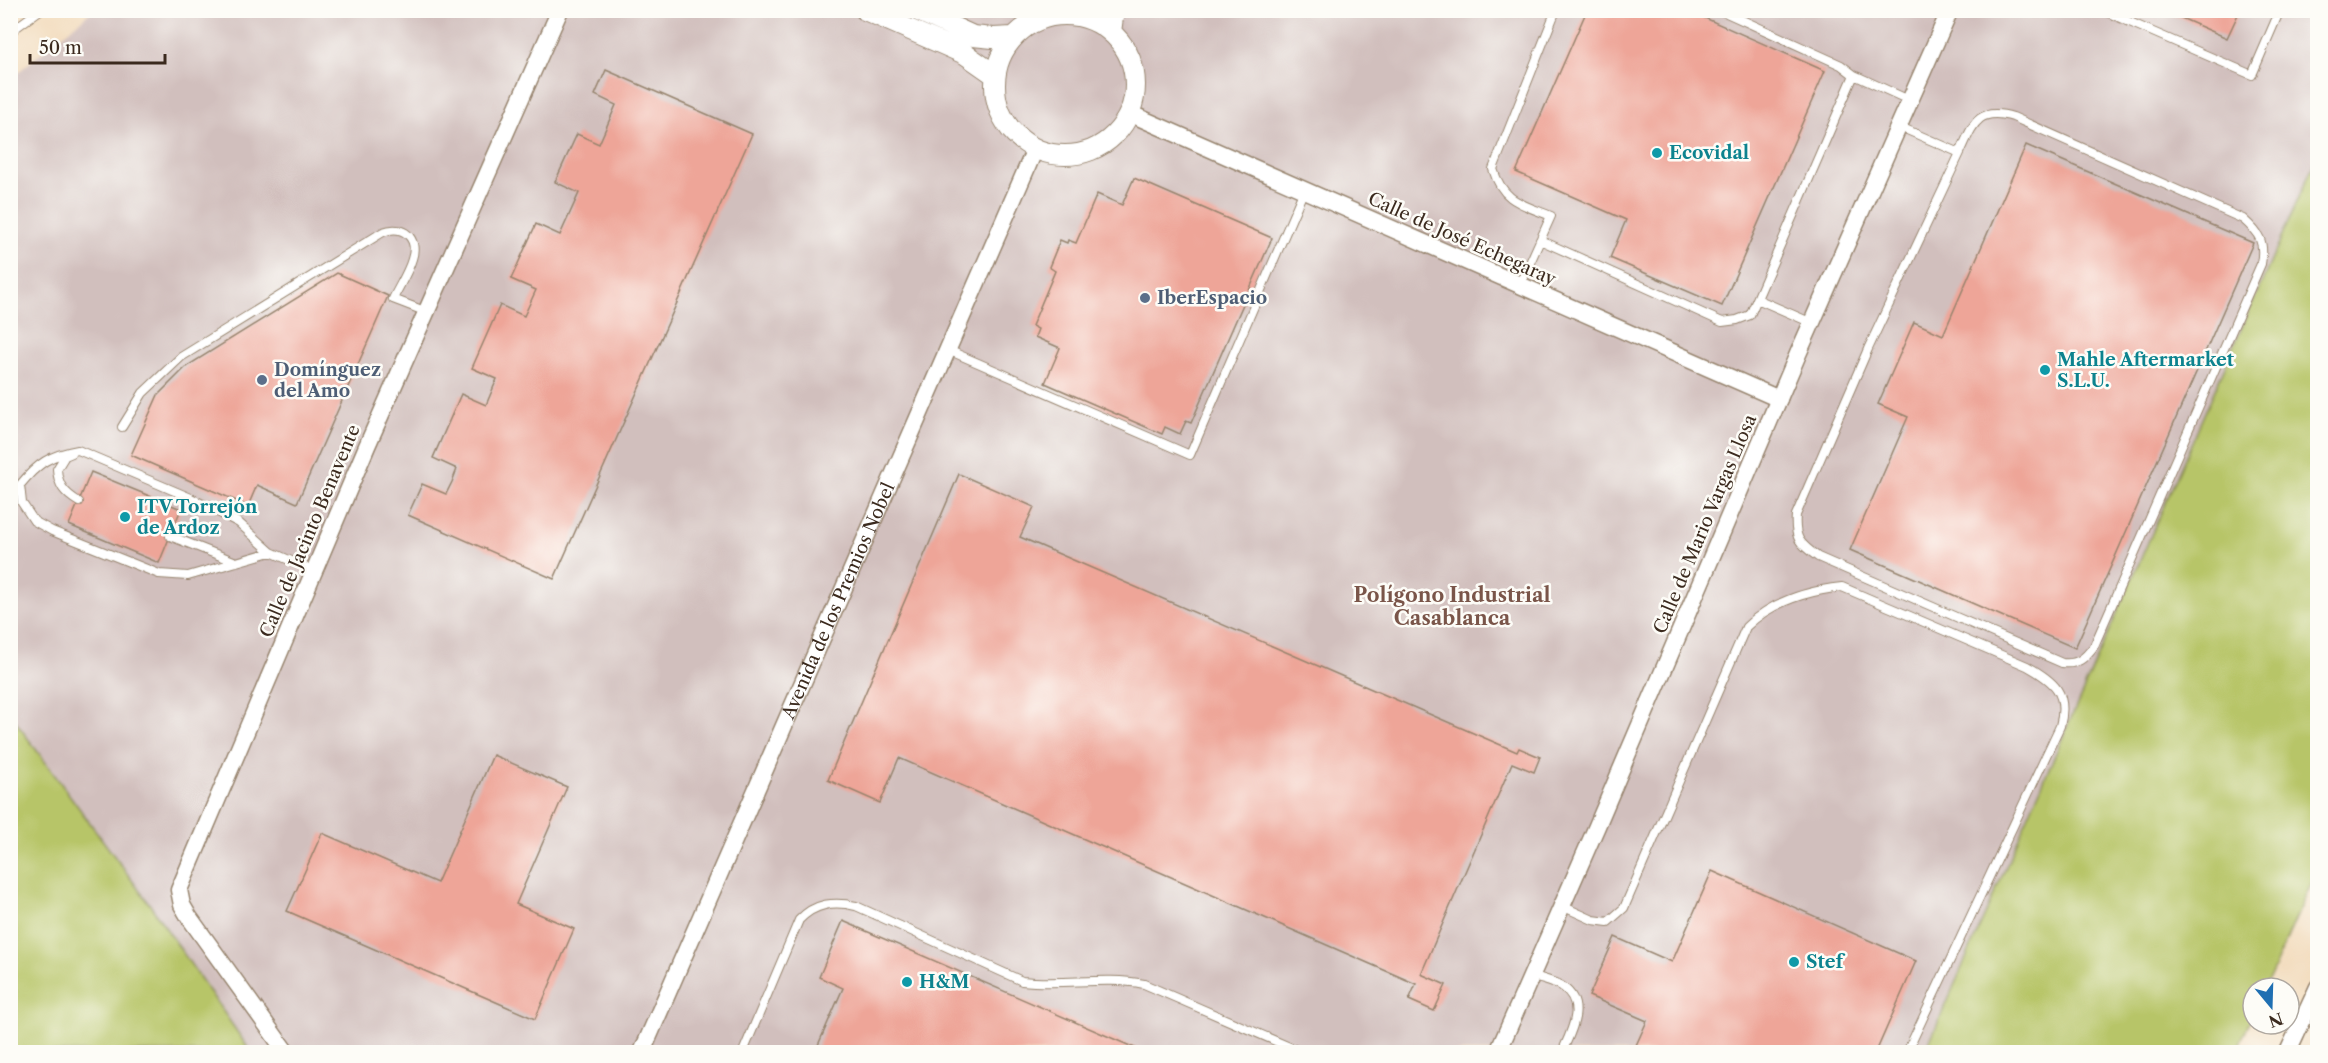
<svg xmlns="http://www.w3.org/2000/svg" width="2328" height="1063" viewBox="0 0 2328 1063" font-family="'Libre Caslon Text',serif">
<rect width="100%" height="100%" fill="#fdfcf7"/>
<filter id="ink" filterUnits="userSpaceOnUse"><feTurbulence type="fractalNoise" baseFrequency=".0167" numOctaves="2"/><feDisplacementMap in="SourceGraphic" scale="12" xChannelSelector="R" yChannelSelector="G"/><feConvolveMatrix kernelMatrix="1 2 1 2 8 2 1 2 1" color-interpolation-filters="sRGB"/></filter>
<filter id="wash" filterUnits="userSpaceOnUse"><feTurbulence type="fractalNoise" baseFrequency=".008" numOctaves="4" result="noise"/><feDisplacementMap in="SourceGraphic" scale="24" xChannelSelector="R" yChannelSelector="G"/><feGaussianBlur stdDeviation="1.35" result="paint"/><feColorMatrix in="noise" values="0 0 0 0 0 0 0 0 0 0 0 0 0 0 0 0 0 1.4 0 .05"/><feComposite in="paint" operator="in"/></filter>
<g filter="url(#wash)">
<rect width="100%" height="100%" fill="#f3ddbf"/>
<path fill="#d1bfbd" d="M 93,10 L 2317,10 L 2318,156 L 1925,1052 L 251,1052 L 148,902 L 11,714 L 10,79 Z"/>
<path fill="#b7c568" stroke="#797843" stroke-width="1.5" d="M 2317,156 L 2317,871 L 2265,988 L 2253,988 L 2253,1014 L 2236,1052 L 1925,1052 Z
M 10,714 L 148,902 L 251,1052 L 11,1052 Z"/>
<g id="blocks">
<path fill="#eea598" d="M 1587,10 L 1687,10 L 1825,71 L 1722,306 L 1610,258 L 1626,220 L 1516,172 Z
M 2163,10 L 2240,10 L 2227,38 Z
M 606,70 L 752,134 L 554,579 L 408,515 L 422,484 L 446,494 L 452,482 L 457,469 L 433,458 L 461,394 L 486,405 L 497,379 L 472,368 L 500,305 L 524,316 L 536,290 L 511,279 L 536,224 L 560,235 L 579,193 L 555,182 L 577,134 L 599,144 L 616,105 L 595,95 Z
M 2026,145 L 2253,243 L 2075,648 L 1850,550 L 1908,417 L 1878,404 L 1914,322 L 1943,335 Z
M 1134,178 L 1272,238 L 1191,423 L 1186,421 L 1180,434 L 1165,427 L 1162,434 L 1045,383 L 1060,348 L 1035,337 L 1038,329 L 1032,326 L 1055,271 L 1049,267 L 1060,240 L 1067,243 L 1068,240 L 1076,243 L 1097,194 L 1122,205 Z
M 337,273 L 388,296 L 297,503 L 257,485 L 248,506 L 131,455 L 158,395 L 187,366 Z
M 91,472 L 181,509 L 159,563 L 69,525 Z
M 959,474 L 1034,507 L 1020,537 L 1517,752 L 1519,748 L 1540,757 L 1534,772 L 1512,763 L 1421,974 L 1446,985 L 1434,1011 L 1409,1000 L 1416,984 L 899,758 L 880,803 L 828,780 Z
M 493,755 L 567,787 L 516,904 L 574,929 L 535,1019 L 287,911 L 322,833 L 437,883 Z
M 1712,871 L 1916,961 L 1876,1052 L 1633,1052 L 1647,1021 L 1589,996 L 1615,937 L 1672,962 Z
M 843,921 L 1144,1052 L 815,1052 L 843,988 L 819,977 Z"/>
</g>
</g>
<g filter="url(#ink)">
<use href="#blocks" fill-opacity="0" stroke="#97846e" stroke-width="1.5"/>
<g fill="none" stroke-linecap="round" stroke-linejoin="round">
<g stroke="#97846e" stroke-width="10">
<path id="service" d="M 1720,10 L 1841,65 L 1854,75
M 2102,10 L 2252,75 L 2280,10
M 10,32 L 40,10
M 1898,126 L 1960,153 L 1868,349 L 1796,515 C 1794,539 1800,544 1818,557 L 2062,663 C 2078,665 2085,658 2094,646 L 2261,264 C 2265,242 2260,234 2243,219 L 2013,117 C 1977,106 1973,125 1960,153
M 1540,240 L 1722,322 L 1737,320 L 1750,315 L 1757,299
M 1520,285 L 1551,216 C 1522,204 1503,202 1493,169 L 1556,10
M 1812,323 L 1757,299 L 1854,75 L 1911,101
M 948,350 L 1190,455 L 1304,190
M 122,427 L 143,393 L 181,357 L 383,232 C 403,224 419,238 412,259 C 408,273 399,286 393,299 L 427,312
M 72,453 L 65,456 L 57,469 C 58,485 64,493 79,502
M 170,536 L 236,562
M 271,552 L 188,576 L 159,574 L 52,531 L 34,521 L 22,503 L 20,485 C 38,463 50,455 78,450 L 191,498 L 239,523 L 271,552 L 314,571
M 1562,906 L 1593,920 L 1608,922 L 1624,908 L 1746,627 C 1771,602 1807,591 1842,587 L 2027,666 C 2054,681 2069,693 2060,726 L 1907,1052
M 1532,975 C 1541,979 1555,981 1563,987 C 1587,1004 1571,1032 1562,1052
M 743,1052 L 799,920 C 815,903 834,901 856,906 L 1022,981 C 1063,986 1104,976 1144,984 L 1301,1052"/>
</g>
<g stroke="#97846e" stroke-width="19">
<g id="minor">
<path d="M 1129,113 L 1779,399"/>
<path d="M 286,1052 L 189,917 L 182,905 L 179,890 L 367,446 L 560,10"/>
<path id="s1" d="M 642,1052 L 1035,149"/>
<path d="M 1498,1052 L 1597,826 L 1798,354 L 1950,10"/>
<path d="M 2288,1052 L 2318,987"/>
</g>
</g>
<g stroke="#97846e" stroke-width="22">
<path id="tertiary" d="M 865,10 L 965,54 L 995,75
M 916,10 L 973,36 L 993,38 L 1013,37
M995 85a70 70 0 1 1 140 0a70 70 0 1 1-140 0Z
M 1111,32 L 1114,10"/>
</g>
<use href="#service" stroke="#fff" stroke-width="8"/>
<use href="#minor" stroke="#fff" stroke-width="16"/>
<use href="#tertiary" stroke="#fff" stroke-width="20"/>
</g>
</g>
<g fill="#0f9aa8" stroke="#fdfcf7" stroke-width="2">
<circle cx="1657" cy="153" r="6"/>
<circle cx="2045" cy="370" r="6"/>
<circle cx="125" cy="517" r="6"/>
<circle cx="1794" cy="962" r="6"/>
<circle cx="907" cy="982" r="6"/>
</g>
<g fill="#5c6f8a" stroke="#fdfcf7" stroke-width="2">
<circle cx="1145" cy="298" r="6"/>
<circle cx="262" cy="380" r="6"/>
</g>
<g text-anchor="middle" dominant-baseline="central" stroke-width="5" stroke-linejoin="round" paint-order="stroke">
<g font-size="18" font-weight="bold" fill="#0d838f" stroke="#fdfcf7" text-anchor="start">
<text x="1669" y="153">Ecovidal</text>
<text x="2057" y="360">Mahle Aftermarket<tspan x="2057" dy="21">S.L.U.</tspan></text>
<text x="137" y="507">ITV Torrejón<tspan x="137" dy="21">de Ardoz</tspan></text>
<text x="1806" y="962">Stef</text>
<text x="919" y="982">H&amp;M</text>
</g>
<g font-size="18" fill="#3b2a1e" stroke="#fdfcf7">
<text transform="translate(1462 239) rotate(24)">Calle de José Echegaray</text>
<text transform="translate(1705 524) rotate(-67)">Calle de Mario Vargas Llosa</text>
<text transform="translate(310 531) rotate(-67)">Calle de Jacinto Benavente</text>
<text stroke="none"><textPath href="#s1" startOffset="492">Avenida de los Premios Nobel</textPath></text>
</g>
<g font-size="18" font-weight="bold" fill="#4e5e75" stroke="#fdfcf7" text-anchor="start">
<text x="1157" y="298">IberEspacio</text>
<text x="274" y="370">Domínguez<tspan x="274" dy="21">del Amo</tspan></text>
</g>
<g font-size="20" font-weight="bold" fill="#7a5549" stroke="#fdfcf7">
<text x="1452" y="595">Polígono Industrial<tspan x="1452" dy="23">Casablanca</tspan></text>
</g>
</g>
<rect width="2328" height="1063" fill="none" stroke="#fdfcf7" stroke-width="36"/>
<g transform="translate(2271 1006) rotate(161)"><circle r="28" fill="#fdfcf7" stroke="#afa8a0" stroke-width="1.5"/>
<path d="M0-4.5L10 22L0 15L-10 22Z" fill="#1f6fb2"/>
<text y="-9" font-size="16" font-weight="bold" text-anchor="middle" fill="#3b2a1e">N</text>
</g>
<path d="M30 54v9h135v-9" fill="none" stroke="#3b2a1e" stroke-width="3"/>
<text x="39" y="54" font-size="18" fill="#3b2a1e" stroke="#fdfcf7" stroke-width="4.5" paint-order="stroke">50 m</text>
</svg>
